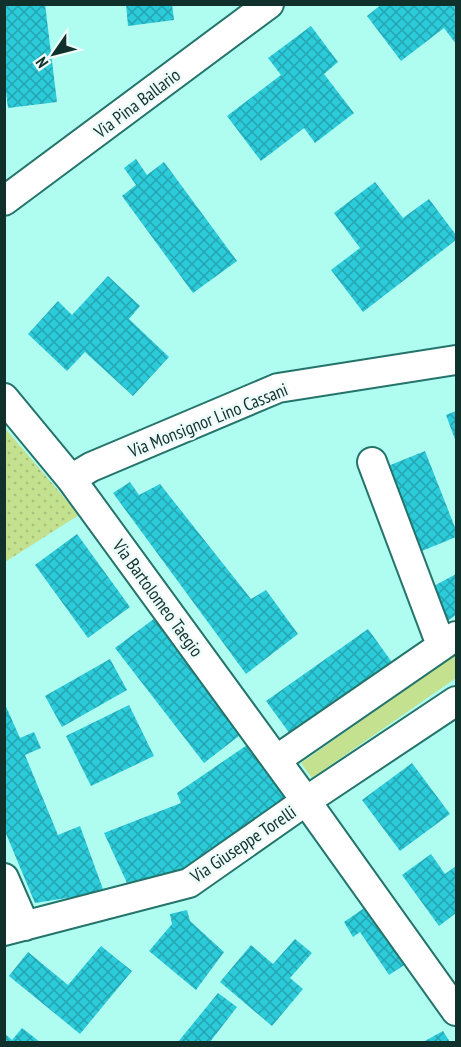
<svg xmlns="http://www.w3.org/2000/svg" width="461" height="1047" viewBox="0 0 461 1047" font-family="'PT Sans Narrow',sans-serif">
<defs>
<pattern id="park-dots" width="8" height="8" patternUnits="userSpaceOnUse" patternTransform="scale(1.5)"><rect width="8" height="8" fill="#c3e18f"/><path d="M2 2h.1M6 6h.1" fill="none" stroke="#a6c17c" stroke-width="1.8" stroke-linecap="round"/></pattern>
<pattern id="building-cross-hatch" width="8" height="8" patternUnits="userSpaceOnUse" patternTransform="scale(1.5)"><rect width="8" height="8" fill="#2ccbda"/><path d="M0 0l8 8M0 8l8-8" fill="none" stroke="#24a5b1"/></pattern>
</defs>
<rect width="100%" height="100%" fill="#affcf1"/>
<path fill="#c3e18f" d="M 456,654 L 456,678 L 312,778 L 301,763 Z"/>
<path fill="url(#park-dots)" d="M 4,427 L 79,515 L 5,562 L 4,562 Z"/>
<path fill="url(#building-cross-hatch)" d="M 4,4 L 45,4 L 57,102 L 8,108 L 4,76 Z
M 126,4 L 172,4 L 174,20 L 128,26 Z
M 382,4 L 456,4 L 456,44 L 444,28 L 401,61 L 367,16 Z
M 311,26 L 338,62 L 324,74 L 354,113 L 315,143 L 304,128 L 261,161 L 227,116 L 281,75 L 268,58 Z
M 136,159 L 147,175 L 164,162 L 237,261 L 193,293 L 122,196 L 136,185 L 124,168 Z
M 375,182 L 403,218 L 429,199 L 456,235 L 456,240 L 363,312 L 331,270 L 360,248 L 334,213 Z
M 108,276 L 140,306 L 129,319 L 169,357 L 133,396 L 85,352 L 67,371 L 28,334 L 58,301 L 72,315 Z
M 456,411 L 456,442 L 446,415 Z
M 425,451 L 456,530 L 456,537 L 417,553 L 383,468 Z
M 130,482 L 139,495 L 160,484 L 251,599 L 266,590 L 298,634 L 246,674 L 113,493 Z
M 77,534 L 130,607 L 88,638 L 35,565 Z
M 456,574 L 456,615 L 447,621 L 434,586 Z
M 155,618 L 244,732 L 204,763 L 115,648 Z
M 368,629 L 394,665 L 293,738 L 266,701 Z
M 110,659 L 127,690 L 62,727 L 45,696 Z
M 4,702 L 20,738 L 34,732 L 41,748 L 25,755 L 58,835 L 80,826 L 104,892 L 35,903 L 4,829 Z
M 129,705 L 154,756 L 91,786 L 66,736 Z
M 250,743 L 289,796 L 181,871 L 127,883 L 104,833 L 181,803 L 177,793 Z
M 412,763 L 450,814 L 400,851 L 362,800 Z
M 431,854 L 445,874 L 456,866 L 456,913 L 439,926 L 402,875 Z
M 370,904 L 409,962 L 389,975 L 360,932 L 353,937 L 344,922 Z
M 187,910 L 190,921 L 224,952 L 196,990 L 149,951 L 172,924 L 170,914 Z
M 295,939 L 312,953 L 290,978 L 303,989 L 272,1026 L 220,982 L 251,945 L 273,964 Z
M 101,946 L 132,971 L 80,1034 L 9,976 L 28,952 L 68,985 Z
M 218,993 L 237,1007 L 210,1042 L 178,1042 Z
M 22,1028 L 40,1042 L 4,1042 L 4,1033 L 12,1040 Z
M 443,1031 L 450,1042 L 423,1042 Z"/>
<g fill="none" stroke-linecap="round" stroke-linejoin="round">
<g stroke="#25746b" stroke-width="32">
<path id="street" d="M 4,201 L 269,4
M 4,398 L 71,479 L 306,801 L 456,1011
M 372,462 L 441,645
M 71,479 L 91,467 L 278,388 L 456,360
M 276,760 L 456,636
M 4,878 L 25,926
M 4,931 L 189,883 L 306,801 L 456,701"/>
</g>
<use href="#street" stroke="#fff" stroke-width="28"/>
</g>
<g text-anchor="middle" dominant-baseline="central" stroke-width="5" stroke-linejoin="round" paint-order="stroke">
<g font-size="18" fill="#10302c" stroke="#edfbf9">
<text transform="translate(137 103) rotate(-37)">Via Pina Ballario</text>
<text transform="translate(208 420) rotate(-22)">Via Monsignor Lino Cassani</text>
<text transform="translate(158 598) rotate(54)">Via Bartolomeo Taegio</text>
<text transform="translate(243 844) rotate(-34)">Via Giuseppe Torelli</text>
</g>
</g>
<rect width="461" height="1047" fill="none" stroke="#10302c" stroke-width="12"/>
<g transform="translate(54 54) rotate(235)" stroke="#edfbf9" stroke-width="4.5" paint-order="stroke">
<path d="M0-4.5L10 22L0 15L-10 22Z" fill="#10302c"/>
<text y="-9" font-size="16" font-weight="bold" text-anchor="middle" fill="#10302c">N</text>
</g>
</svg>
